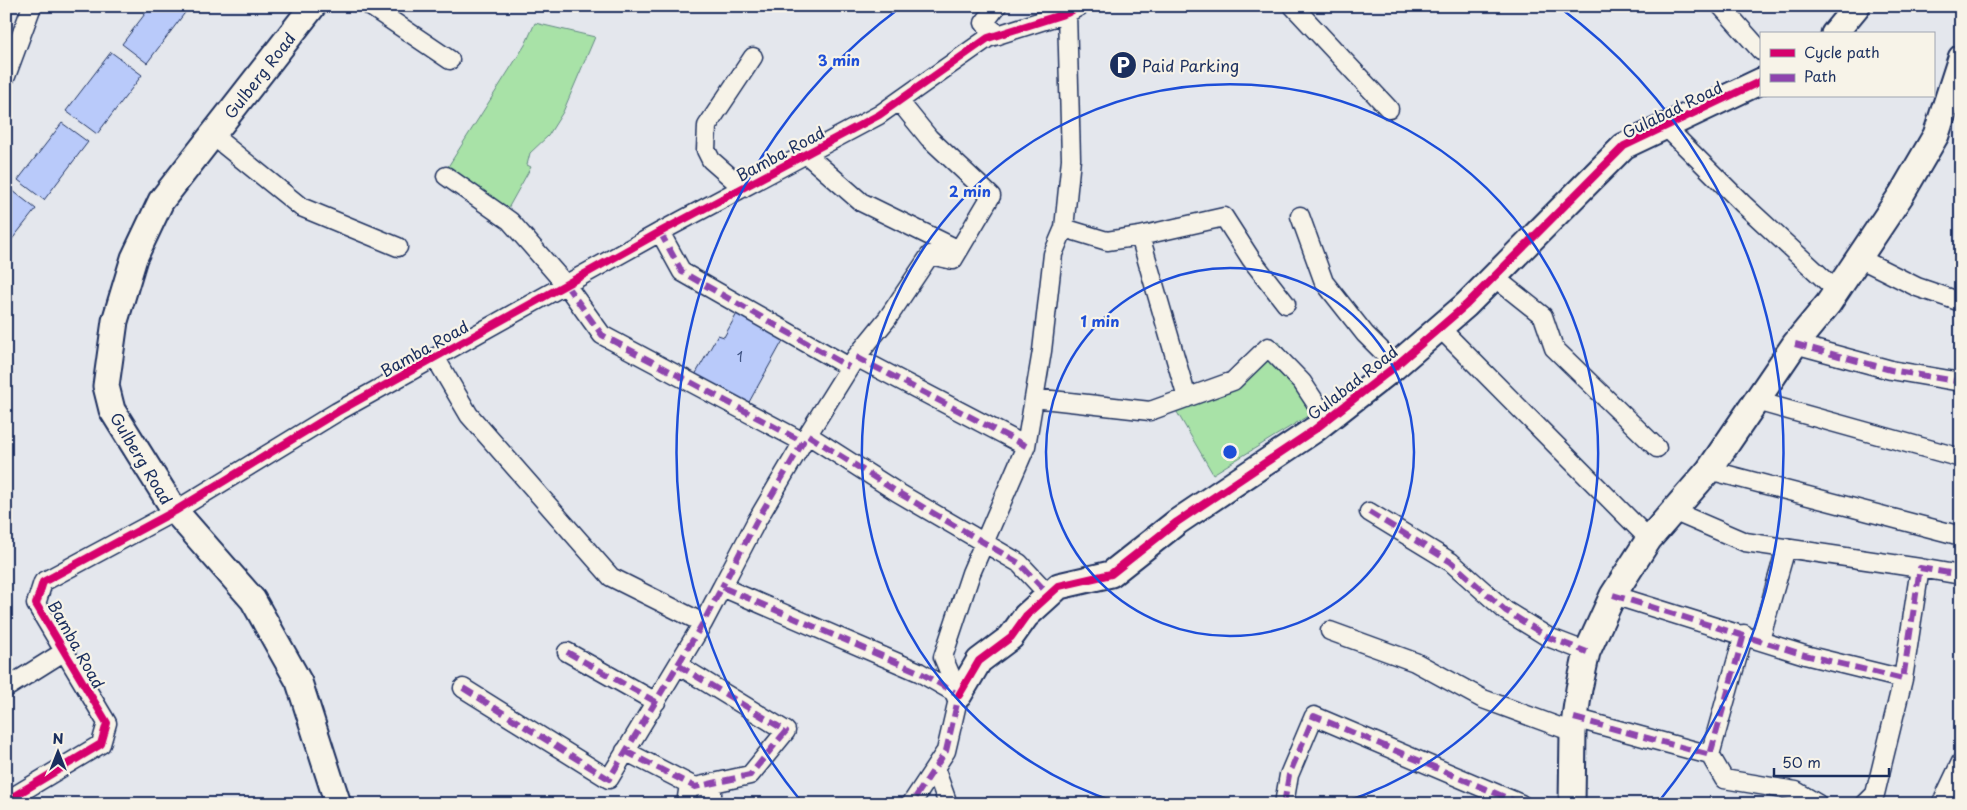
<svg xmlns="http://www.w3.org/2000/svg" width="1967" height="810" viewBox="0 0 1967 810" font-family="'Playpen Sans',sans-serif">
<rect width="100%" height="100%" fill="#e4e7ed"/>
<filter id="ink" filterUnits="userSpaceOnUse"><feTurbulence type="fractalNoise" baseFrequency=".02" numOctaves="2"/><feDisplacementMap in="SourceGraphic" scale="10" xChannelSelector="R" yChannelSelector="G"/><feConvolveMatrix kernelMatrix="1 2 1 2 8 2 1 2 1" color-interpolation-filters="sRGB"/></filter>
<g filter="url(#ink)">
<path fill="#a8e2a7" stroke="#628882" d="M 535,23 L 595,37 L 563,112 L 548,136 L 530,153 L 527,165 L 531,167 L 506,212 L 444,173 L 525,45 Z
M 1279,342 L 1324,406 L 1213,474 L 1174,407 Z"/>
<path fill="#b9cafa" stroke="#1b2f5e" d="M 151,6 L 190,6 L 147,63 L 122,44 Z
M 111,52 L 142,75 L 97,134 L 66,111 Z
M 62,123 L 88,142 L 44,200 L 18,180 Z
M 8,187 L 36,209 L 6,247 L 6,189 Z
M 739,310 L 786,335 L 748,404 L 695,375 L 718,335 L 724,337 Z"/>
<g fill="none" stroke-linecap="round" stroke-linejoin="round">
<g stroke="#1b2f5e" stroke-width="21">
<path id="street" d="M 370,6 L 450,60
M 997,6 L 984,23 L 999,35
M 1293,6 L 1389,109
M 1721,6 L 1761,51
M 6,76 L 32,6
M 1666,127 L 1743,204 L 1837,291
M 212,135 L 301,207 L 398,247
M 806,154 L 861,202 L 959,250
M 446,176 L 510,221 L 566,285 L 602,335 L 803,442 L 756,522 L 722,587
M 743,188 L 711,160 L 706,150 L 707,126 L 753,57
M 1300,216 L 1324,282 L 1365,334 L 1396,365
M 1064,228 L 1107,241 L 1140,236 L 1187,398
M 660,232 L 682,272 L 849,367
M 1140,236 L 1224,217 L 1251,259 L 1286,304
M 1859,258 L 1917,287 L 1961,302
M 1494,277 L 1543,316 L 1554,348 L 1657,448
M 1440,328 L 1649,539
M 1795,344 L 1891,370 L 1961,382
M 435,357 L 469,415 L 611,577 L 703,623
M 856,357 L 1026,446
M 1034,398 L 1150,411 L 1233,381 L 1268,347 L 1302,382 L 1327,420
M 1756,401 L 1961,458
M 808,435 L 897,492 L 1019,563 L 1049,595
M 803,442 L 856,357 L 887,319 L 930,255 L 953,260 L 991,196 L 929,138 L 899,101
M 1709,470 L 1961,536
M 1673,511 L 1745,542 L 1920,568
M 1369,512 L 1451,562 L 1506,611 L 1548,637 L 1587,652
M 1613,595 L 1805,655 L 1903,679 L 1920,568 L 1961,575
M 1330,631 L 1415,662 L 1483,699 L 1573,732
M 1760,640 L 1786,548
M 567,652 L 656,702
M 6,688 L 65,651
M 463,688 L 609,779 L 703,623 L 722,587 L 919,672 L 959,695 L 946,751 L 911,804
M 959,695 L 943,657 L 971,573 L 1026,446 L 1042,351 L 1053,254 L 1064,228 L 1071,159 L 1067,13
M 1574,718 L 1710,755 L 1744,634
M 625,751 L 695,787 L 750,775 L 786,731 L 678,665
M 1710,755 L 1724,779 L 1796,791 L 1818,804
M 935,768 L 948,804
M 712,783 L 712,804
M 6,801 L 101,744 L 107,723 L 36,604 L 43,582 L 175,511 L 337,412 L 660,232 L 879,115 L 988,38 L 1067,13 L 1080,6
M 686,804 L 689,784
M 1284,804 L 1289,775 L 1314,716 L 1521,804
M 1865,804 L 1875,794 L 1903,679
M 1941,804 L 1961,762"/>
</g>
<g stroke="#1b2f5e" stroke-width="29">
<path id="secondary" d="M 313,6 L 161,201 L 134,258 L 115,321 L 106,386 L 112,410 L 175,511 L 253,600 L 299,682 L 338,804
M 1834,34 L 1857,6
M 959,695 L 979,661 L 1011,637 L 1026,616 L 1059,586 L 1111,574 L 1177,522 L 1314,430 L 1392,369 L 1466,305 L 1624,146 L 1761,81
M 1572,804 L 1573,732 L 1579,689 L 1587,652 L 1613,595 L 1649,539 L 1709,470 L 1795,344 L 1828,304 L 1901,195 L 1936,135 L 1961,58"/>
</g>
<use href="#street" stroke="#f7f3e8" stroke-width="18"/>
<use href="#secondary" stroke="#f7f3e8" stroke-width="25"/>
<path stroke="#8e44ad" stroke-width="6" stroke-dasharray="12 6" stroke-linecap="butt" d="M 1958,66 L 1961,66
M 660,232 L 682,272 L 849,367
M 566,285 L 602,335 L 803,442 L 756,522 L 722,587
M 1795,344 L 1891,370 L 1961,382
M 856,357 L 1026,446
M 808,435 L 897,492 L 1019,563 L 1049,595
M 1369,512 L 1451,562 L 1506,611 L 1548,637 L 1587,652
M 1613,595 L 1805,655 L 1903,679 L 1920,568 L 1961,575
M 567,652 L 656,702
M 463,688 L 609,779 L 703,623 L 722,587 L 919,672 L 959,695 L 946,751 L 911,804
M 1574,718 L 1710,755 L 1744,634
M 625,751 L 695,787 L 750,775 L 786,731 L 678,665
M 1284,804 L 1289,775 L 1314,716 L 1521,804"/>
<g stroke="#f7f3e8" stroke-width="11">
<path id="cycleway" d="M 959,695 L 979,661 L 1011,637 L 1026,616 L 1059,586 L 1111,574 L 1177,522 L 1314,430 L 1392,369 L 1466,305 L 1624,146 L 1761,81
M 6,801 L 101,744 L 107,723 L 36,604 L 43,582 L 175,511 L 337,412 L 660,232 L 879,115 L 988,38 L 1067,13 L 1080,6"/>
</g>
<use href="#cycleway" stroke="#d6006c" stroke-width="8"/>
</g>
</g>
<g fill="none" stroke="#1d4ed8" stroke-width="2.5">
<circle cx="1230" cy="452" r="184"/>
<path d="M1119 803A368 368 0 1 1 1341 803"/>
<path d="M800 800A553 553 0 0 1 901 7M1559 7A553 553 0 0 1 1660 800"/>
</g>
<defs>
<g id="parking-disc" transform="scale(1.4375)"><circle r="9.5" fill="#1b2f5e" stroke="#f7f3e8"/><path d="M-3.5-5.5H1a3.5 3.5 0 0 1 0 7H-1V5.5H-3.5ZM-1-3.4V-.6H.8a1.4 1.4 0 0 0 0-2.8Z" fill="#fff"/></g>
</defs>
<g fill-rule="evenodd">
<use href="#parking-disc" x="1123" y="65"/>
</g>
<g text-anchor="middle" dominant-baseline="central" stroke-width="4.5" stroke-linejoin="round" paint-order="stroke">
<g font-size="14" fill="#425685">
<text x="740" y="356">1</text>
</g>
<g font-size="16" fill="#1b2f5e" stroke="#f7f3e8" text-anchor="start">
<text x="1142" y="65">Paid Parking</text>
</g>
<g font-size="16" fill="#1b2f5e" stroke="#f7f3e8">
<text transform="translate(259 75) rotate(-52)">Gulberg Road</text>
<text transform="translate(1672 109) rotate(-26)">Gulabad Road</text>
<text transform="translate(780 153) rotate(-28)">Bamba Road</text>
<text transform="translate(424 348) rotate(-29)">Bamba Road</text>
<text transform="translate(1352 382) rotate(-38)">Gulabad Road</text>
<text transform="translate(142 458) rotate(59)">Gulberg Road</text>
<text transform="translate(77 644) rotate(61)">Bamba Road</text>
</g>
</g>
<circle cx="1230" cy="452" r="8" fill="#1d4ed8" stroke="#f7f3e8" stroke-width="2.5"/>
<g font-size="15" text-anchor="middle" font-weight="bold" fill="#1d4ed8" stroke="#f7f3e8" stroke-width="4.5" stroke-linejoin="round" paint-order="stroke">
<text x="839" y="66">3 min</text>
<text x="970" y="197">2 min</text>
<text x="1100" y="327">1 min</text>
</g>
<rect width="1967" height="810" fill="none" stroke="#f7f3e8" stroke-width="25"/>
<rect x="12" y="12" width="1942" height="785" fill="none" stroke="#1b2f5e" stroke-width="2" filter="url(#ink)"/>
<rect x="1760" y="32" width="175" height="65" fill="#f7f3e8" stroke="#9fa5b1"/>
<rect x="1770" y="49" width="25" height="8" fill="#d6006c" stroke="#9fa5b1"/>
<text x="1804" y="58" font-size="15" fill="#1b2f5e">Cycle path</text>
<rect x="1770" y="74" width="25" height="8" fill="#8e44ad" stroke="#9fa5b1"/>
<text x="1804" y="82" font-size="15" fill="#1b2f5e">Path</text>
<g transform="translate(58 752)" stroke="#f7f3e8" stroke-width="4" paint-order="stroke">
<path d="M0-4L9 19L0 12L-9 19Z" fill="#1b2f5e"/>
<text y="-8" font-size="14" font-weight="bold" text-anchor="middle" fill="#1b2f5e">N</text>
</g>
<path d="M1774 768v8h115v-8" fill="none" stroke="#1b2f5e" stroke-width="2.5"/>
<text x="1782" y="768" font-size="15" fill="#1b2f5e" stroke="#f7f3e8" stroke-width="4" paint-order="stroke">50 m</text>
</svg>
